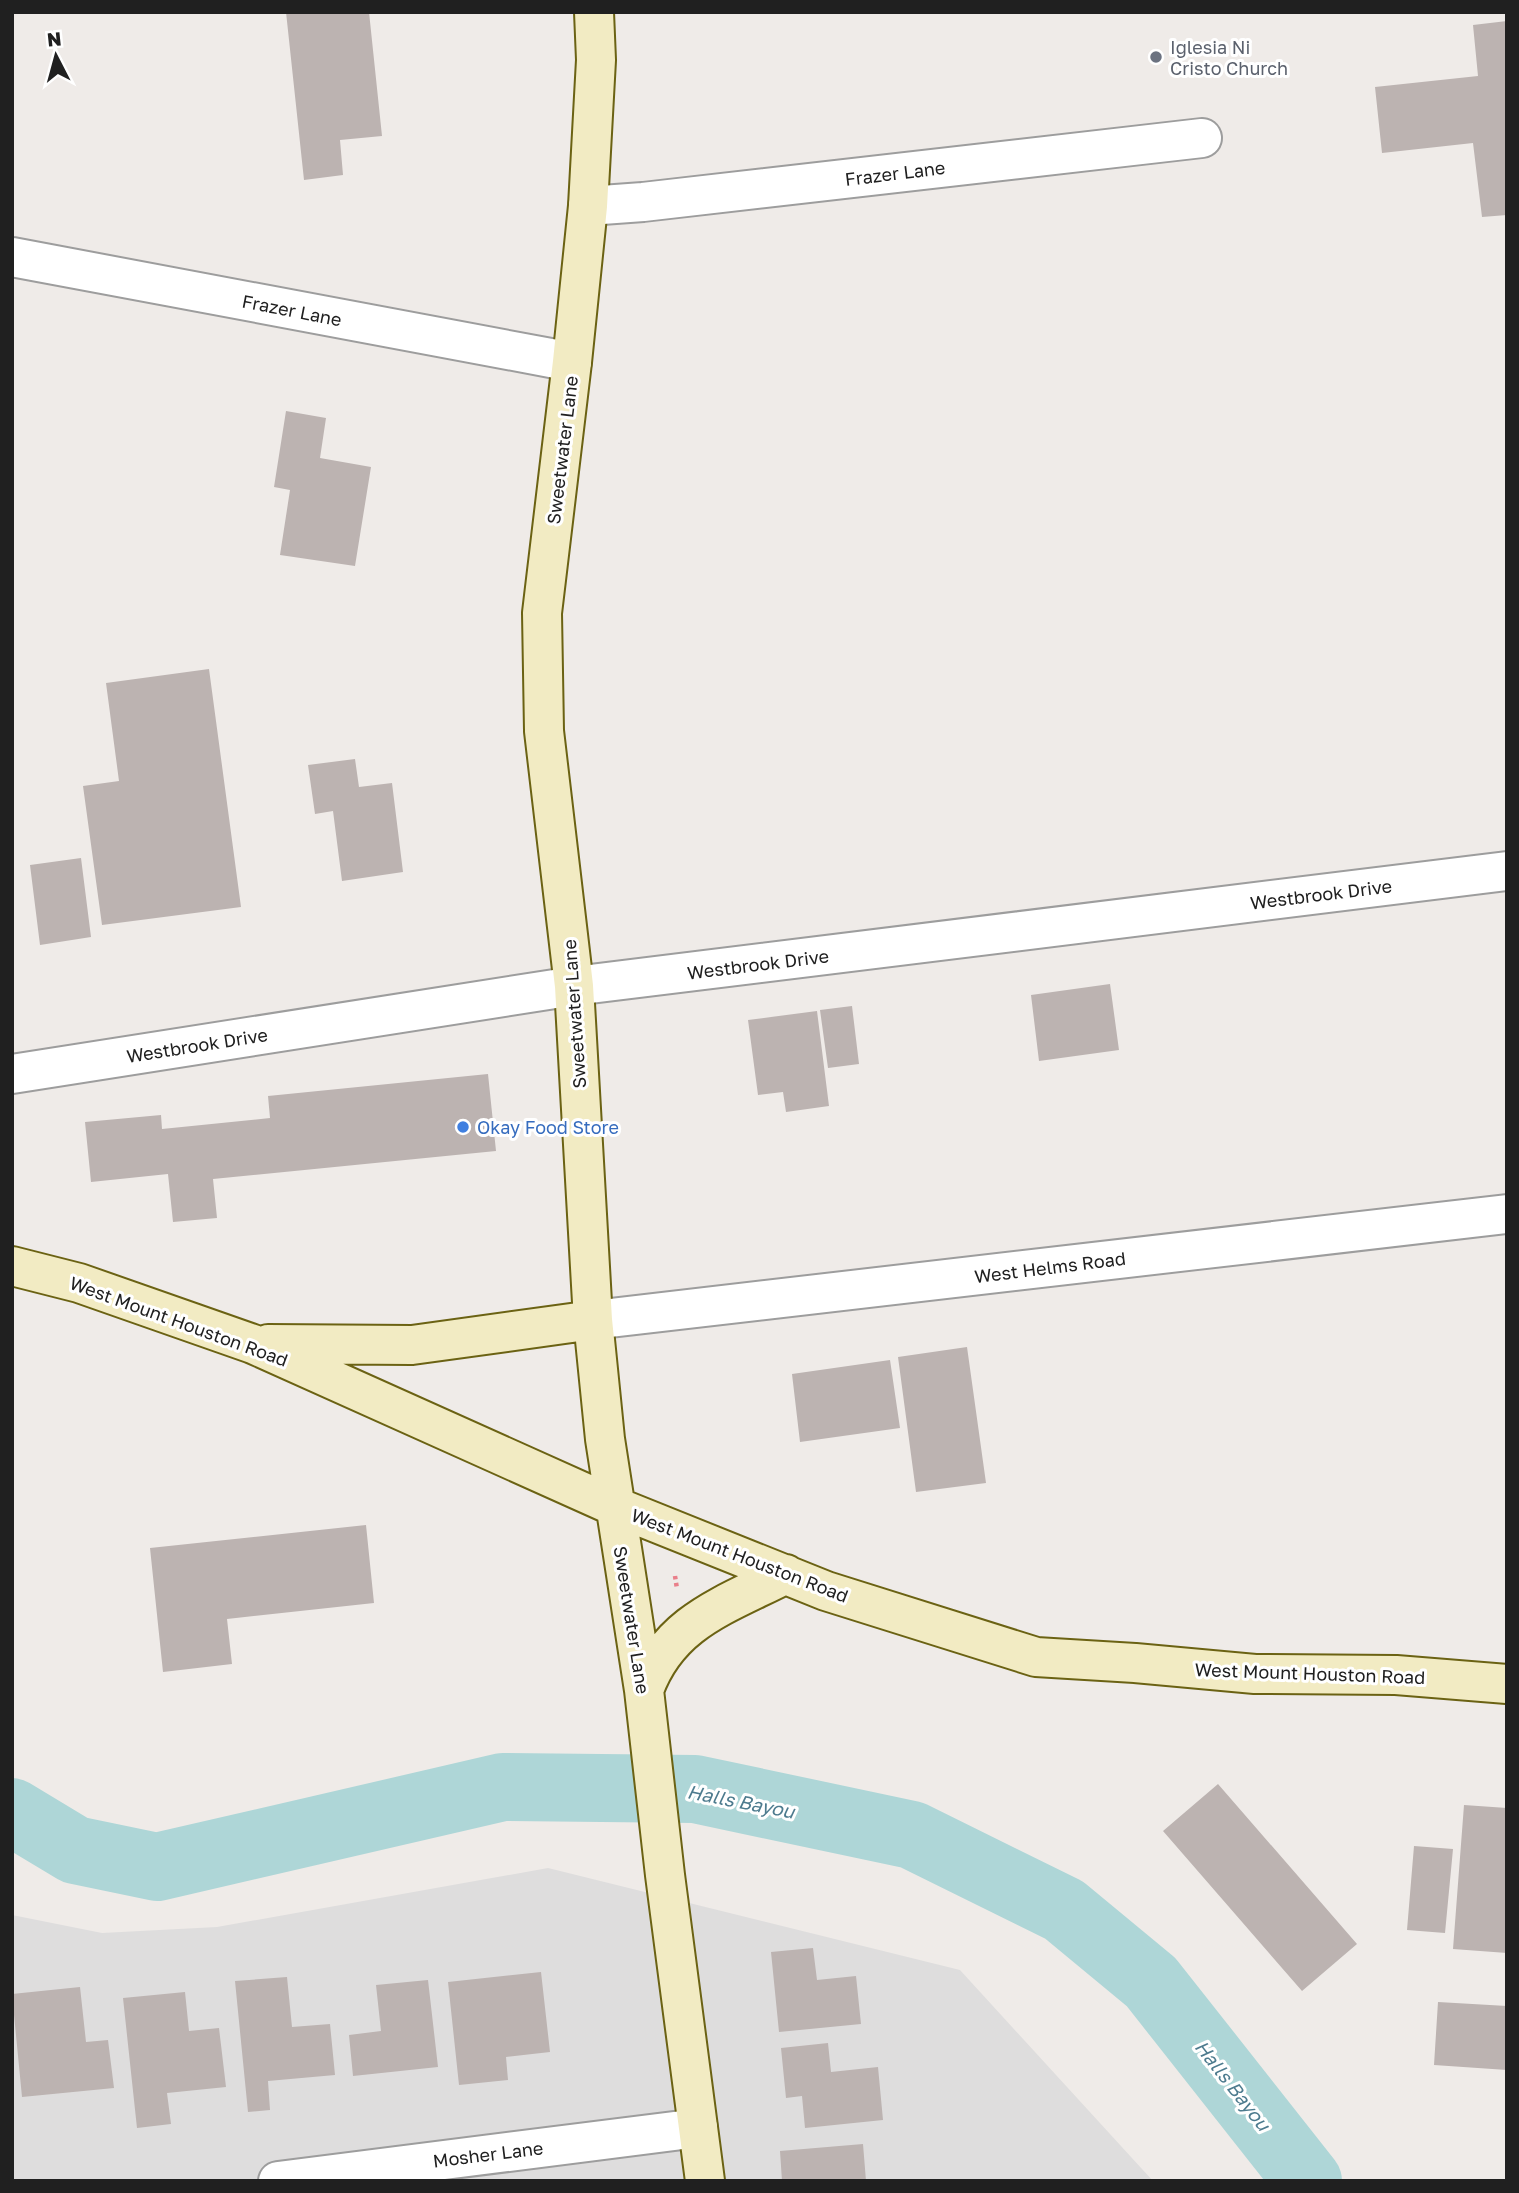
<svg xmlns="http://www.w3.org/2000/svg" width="1519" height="2193" viewBox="0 0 1519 2193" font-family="'Golos Text',sans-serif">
<rect width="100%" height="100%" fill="#efebe8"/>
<path fill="#dedddd" d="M 548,1868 L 960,1970 L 1153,2181 L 12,2181 L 12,1915 L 102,1933 L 217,1927 Z"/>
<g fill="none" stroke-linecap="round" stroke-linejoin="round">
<path stroke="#aed6d7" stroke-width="68" d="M 12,1812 L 75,1850 L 157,1867 L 503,1787 L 695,1789 L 912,1835 L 1064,1910 L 1151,1982 L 1308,2181"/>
</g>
<path fill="#bcb3b1" d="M 286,12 L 369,12 L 382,136 L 340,140 L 343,175 L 304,180 Z
M 1507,21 L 1507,215 L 1482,217 L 1473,143 L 1382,153 L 1375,87 L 1478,76 L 1473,25 Z
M 286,411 L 326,418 L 320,458 L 371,467 L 355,566 L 280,555 L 290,490 L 274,487 Z
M 209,669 L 241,907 L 102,925 L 83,786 L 119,781 L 106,683 Z
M 355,759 L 359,787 L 392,783 L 403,872 L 342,881 L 333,811 L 315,814 L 308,765 Z
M 81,858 L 91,937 L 40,945 L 30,865 Z
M 1110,984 L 1119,1050 L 1039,1061 L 1031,995 Z
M 852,1006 L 859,1064 L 828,1068 L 820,1010 Z
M 817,1011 L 829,1106 L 786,1112 L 783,1092 L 758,1095 L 748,1020 Z
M 488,1074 L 496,1151 L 213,1179 L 217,1218 L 173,1222 L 168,1174 L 91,1182 L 85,1122 L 161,1115 L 162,1129 L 270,1118 L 268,1096 Z
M 967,1347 L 986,1483 L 916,1492 L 898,1357 Z
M 890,1360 L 900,1428 L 800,1442 L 792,1374 Z
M 366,1525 L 374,1603 L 227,1619 L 232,1664 L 163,1672 L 150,1548 Z
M 1218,1784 L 1357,1944 L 1302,1991 L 1163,1831 Z
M 1464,1805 L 1507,1808 L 1507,1953 L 1453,1949 Z
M 1414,1846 L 1453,1849 L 1445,1933 L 1407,1930 Z
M 813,1948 L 817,1980 L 856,1976 L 861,2024 L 779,2032 L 771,1952 Z
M 541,1972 L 550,2052 L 506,2057 L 508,2080 L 459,2085 L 448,1982 Z
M 287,1977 L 292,2027 L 330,2024 L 335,2075 L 268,2081 L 270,2110 L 248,2112 L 235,1981 Z
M 428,1980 L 438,2067 L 353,2076 L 349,2035 L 381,2031 L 376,1985 Z
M 80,1987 L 86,2042 L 108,2040 L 114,2088 L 22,2097 L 12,1994 Z
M 185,1992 L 189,2031 L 219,2028 L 226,2087 L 167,2093 L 171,2124 L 137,2128 L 123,1998 Z
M 1438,2002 L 1507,2006 L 1507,2070 L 1434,2065 Z
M 828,2043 L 831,2072 L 878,2067 L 883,2120 L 805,2128 L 802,2096 L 786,2098 L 781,2048 Z
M 863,2144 L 866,2181 L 782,2181 L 780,2151 Z"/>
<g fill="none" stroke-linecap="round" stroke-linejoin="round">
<g stroke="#9d9d9d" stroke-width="42">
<path id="street" d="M 588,206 L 643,202 L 1202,138
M 12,257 L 572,362
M 12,1074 L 574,986 L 1507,871
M 593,1320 L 1507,1214
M 278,2181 L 698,2128"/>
</g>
<g stroke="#6b6213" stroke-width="42">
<path id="secondary" d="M 594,12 L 596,60 L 588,206 L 572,362 L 542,613 L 544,731 L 574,986 L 593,1320 L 605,1439 L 644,1690 L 665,1875 L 705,2181
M 12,1266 L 79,1283 L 253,1344 L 614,1506 L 826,1591 L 1036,1657 L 1135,1663 L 1255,1674 L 1396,1675 L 1507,1684
M 268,1344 L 412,1345 L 593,1320
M 644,1690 C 669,1621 726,1605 786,1574"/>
</g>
<path stroke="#e97f8a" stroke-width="4.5" stroke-dasharray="3.5 3.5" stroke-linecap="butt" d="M 675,1576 L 677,1589"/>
<use href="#street" stroke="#fff" stroke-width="38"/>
<use href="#secondary" stroke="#f2ebc3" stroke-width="38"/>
</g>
<circle fill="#6b7280" stroke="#fff" stroke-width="2.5" cx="1156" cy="57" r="7"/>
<circle fill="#3f7fe0" stroke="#fff" stroke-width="2.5" cx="463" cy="1127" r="7"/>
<g text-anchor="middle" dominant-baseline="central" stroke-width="6" stroke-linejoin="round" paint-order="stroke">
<g font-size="18" fill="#5b616d" stroke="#fff" text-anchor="start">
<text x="1170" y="47">Iglesia Ni<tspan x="1170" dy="21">Cristo Church</tspan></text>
</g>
<g font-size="18" fill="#202020" stroke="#fff">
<text transform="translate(895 173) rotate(-7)">Frazer Lane</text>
<text transform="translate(292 310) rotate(11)">Frazer Lane</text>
<text transform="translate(562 450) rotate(-83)">Sweetwater Lane</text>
<text transform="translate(1321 894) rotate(-7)">Westbrook Drive</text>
<text transform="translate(758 964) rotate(-7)">Westbrook Drive</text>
<text transform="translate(574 1014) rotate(-94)">Sweetwater Lane</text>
<text transform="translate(197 1045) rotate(-9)">Westbrook Drive</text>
<text transform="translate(1050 1267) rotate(-7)">West Helms Road</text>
<text transform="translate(179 1321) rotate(20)">West Mount Houston Road</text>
<text transform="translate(740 1555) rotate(21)">West Mount Houston Road</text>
<text transform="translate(632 1620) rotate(81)">Sweetwater Lane</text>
<text transform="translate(1310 1673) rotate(2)">West Mount Houston Road</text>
<text transform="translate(488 2154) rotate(-7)">Mosher Lane</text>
</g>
<g font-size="18" fill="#366cbe" stroke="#fff" text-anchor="start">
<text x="477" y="1127">Okay Food Store</text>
</g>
<g font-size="19" font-style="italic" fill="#4d7b8e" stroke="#fff">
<text transform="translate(741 1801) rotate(11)">Halls Bayou</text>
<text transform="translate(1233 2085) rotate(52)">Halls Bayou</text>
</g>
</g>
<rect width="1519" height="2193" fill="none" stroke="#202020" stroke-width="28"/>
<g transform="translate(56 56) rotate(354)" stroke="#ffffff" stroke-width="5" paint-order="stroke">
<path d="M0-5L12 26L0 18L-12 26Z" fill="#202020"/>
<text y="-10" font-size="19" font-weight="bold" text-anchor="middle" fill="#202020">N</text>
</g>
</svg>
